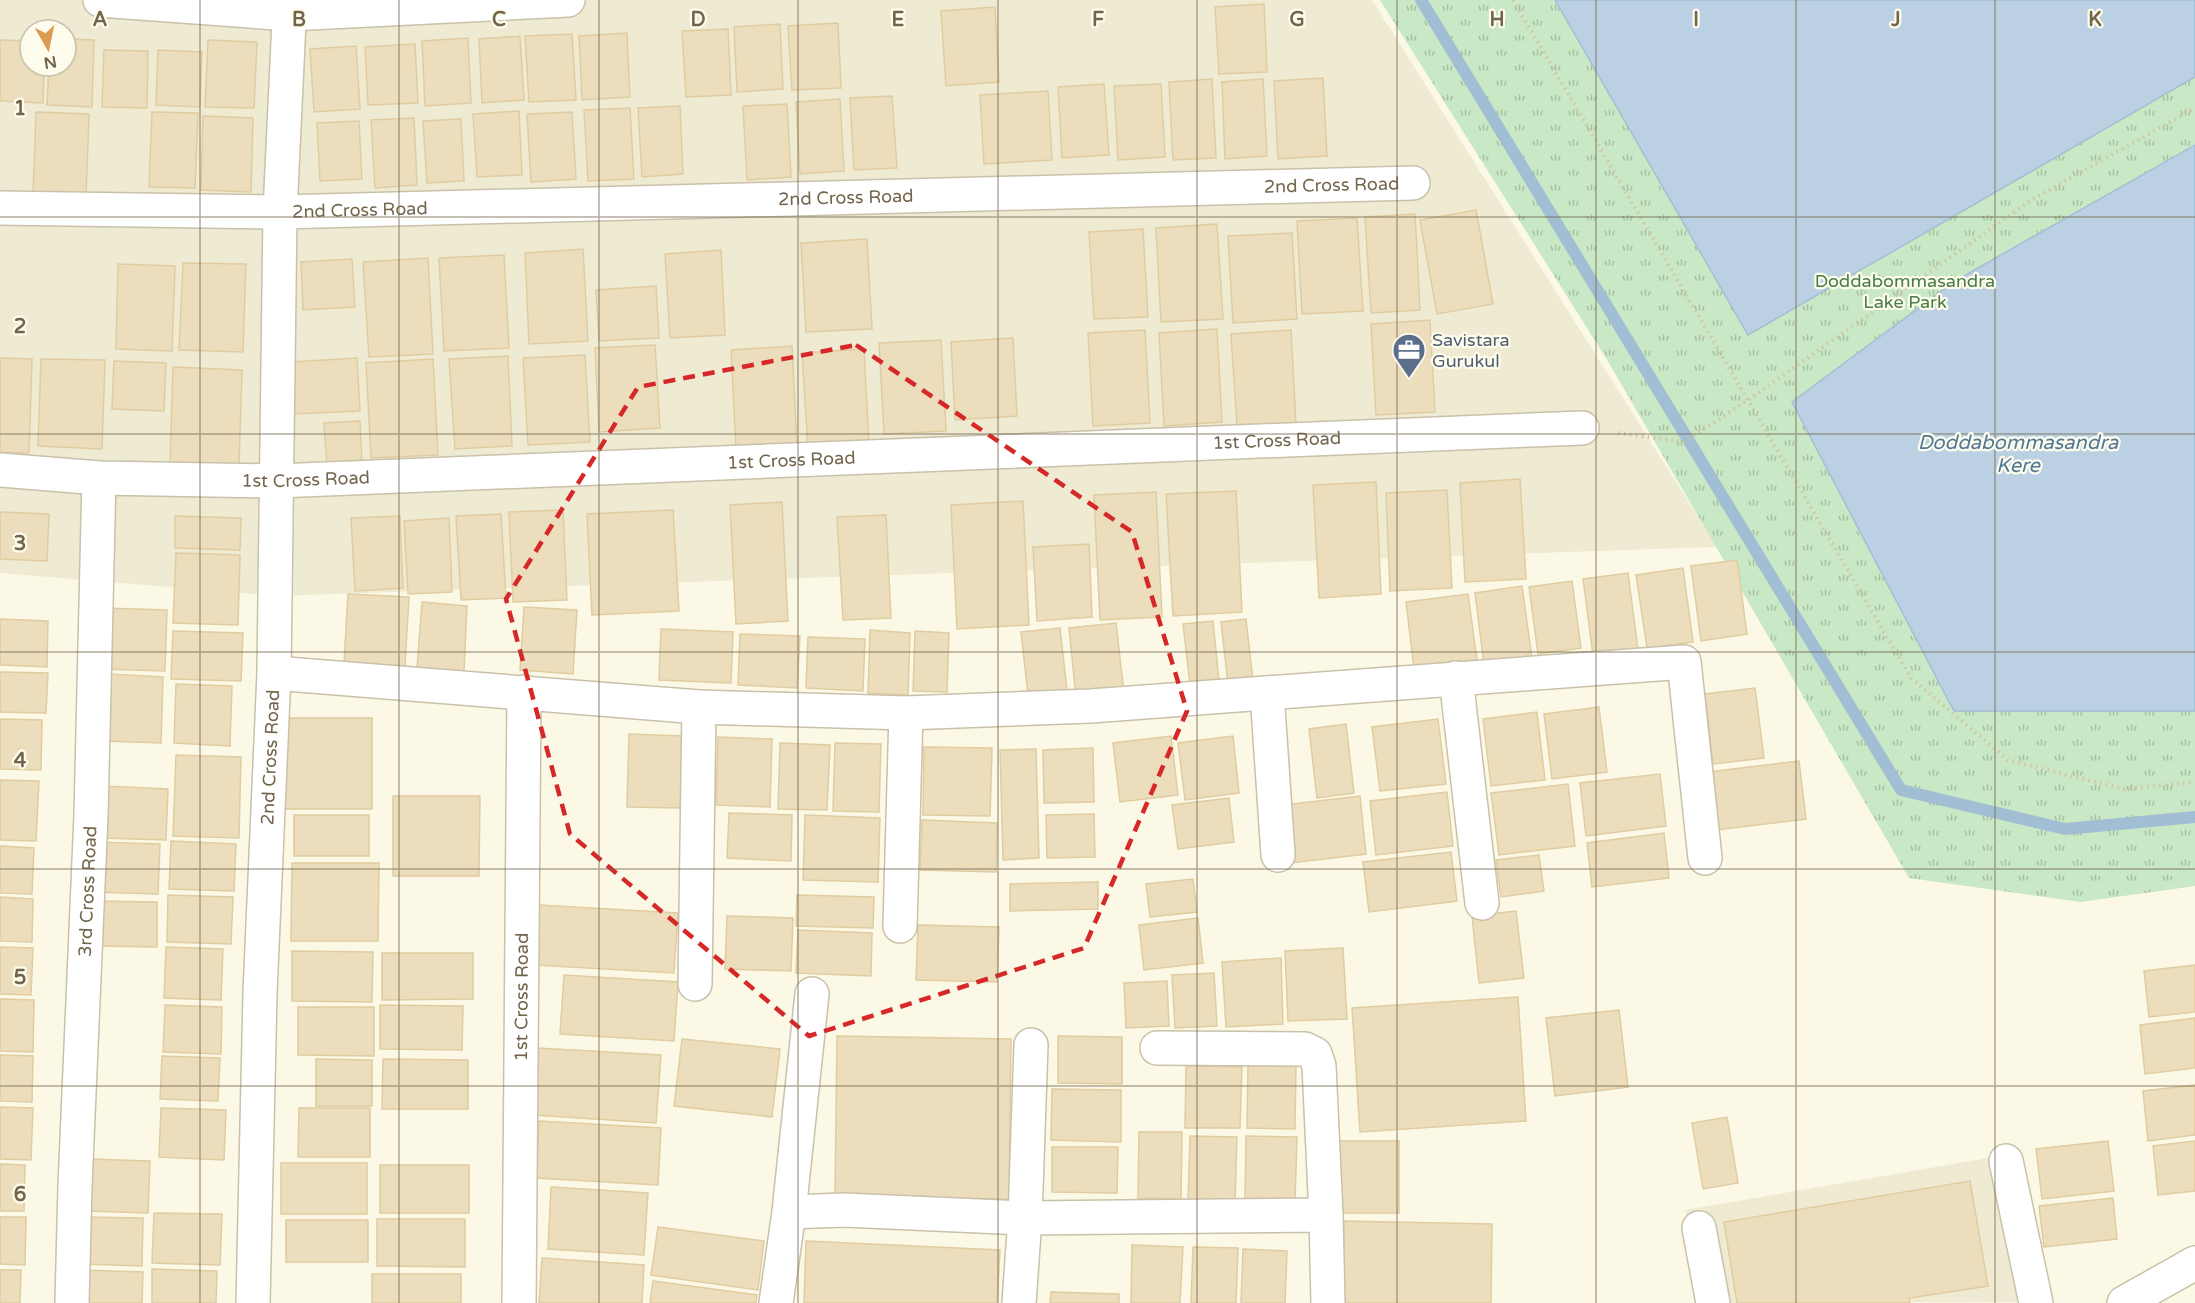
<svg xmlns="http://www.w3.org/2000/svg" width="2195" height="1303" viewBox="0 0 2195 1303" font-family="'Varela Round',sans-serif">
<defs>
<pattern id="park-tufts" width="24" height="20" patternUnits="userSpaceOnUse" patternTransform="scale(1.5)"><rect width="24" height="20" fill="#c9e8c5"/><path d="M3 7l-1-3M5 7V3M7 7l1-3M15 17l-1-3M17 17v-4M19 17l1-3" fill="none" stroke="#a8c0a2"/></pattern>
</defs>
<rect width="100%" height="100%" fill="#fbf9e6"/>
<path fill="#efead2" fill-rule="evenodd" d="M 0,0 L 1372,0 L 1717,547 L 276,596 L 0,573 ZM 30,30 L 66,30 L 66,66 L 30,66 Z
M 1994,1157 L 2019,1302 L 1701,1303 L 1685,1210 Z"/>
<path fill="url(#park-tufts)" d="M 1380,0 L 2195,0 L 2195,886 L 2081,902 L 1909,878 L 1606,358 Z"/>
<path fill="#bbd1e3" stroke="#a2bed4" stroke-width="1.5" d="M 1555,0 L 2195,0 L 2195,77 L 1748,335 Z
M 2195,145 L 2195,711 L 1954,711 L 1792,402 L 1955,281 Z"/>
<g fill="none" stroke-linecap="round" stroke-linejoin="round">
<path stroke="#a2bed4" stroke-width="12" d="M 1421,0 L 1901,790 L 2065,829 L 2195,817"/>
</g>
<path fill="#ecdebd" stroke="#e0cca0" stroke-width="1.5" d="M 1264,4 L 1267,72 L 1219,74 L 1215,7 Z
M 995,7 L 999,82 L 946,86 L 941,11 Z
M 838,23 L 841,88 L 792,90 L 788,26 Z
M 780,24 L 783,89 L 737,92 L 734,27 Z
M 728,29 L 731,95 L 686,97 L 682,31 Z
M 627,33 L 630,97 L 582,100 L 579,36 Z
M 572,34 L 576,100 L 529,102 L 525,36 Z
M 520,36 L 524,100 L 482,103 L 479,39 Z
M 468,38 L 471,103 L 425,106 L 422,41 Z
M 66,39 L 94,40 L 92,107 L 47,105 L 49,66 L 66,66 Z
M 0,40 L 30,41 L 30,66 L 44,66 L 43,103 L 0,101 Z
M 208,40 L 257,42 L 254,108 L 205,107 Z
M 415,44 L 418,103 L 368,105 L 365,47 Z
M 356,46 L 360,109 L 314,112 L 310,49 Z
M 104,50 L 148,51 L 147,108 L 102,107 Z
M 158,50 L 202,52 L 200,107 L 156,105 Z
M 1323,78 L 1327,156 L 1278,159 L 1274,81 Z
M 1212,79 L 1216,158 L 1173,160 L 1169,82 Z
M 1263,79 L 1267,156 L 1225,159 L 1222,82 Z
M 1104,84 L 1109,155 L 1062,158 L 1058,87 Z
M 1161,84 L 1165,157 L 1118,160 L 1114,86 Z
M 1048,91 L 1052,160 L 984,164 L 980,95 Z
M 892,96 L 897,168 L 854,170 L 850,98 Z
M 840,99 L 844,171 L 800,174 L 796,102 Z
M 787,104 L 791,177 L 747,180 L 743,106 Z
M 680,106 L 683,174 L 642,177 L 638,108 Z
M 630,108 L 634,179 L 588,181 L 584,110 Z
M 519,111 L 522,175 L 477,177 L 473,114 Z
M 36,112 L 89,114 L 86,197 L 33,195 Z
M 152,112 L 198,113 L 195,188 L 149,187 Z
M 572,112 L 576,179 L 531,182 L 527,114 Z
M 203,116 L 253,118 L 251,192 L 201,190 Z
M 414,118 L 417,185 L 375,188 L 371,120 Z
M 461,119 L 464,181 L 427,183 L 423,121 Z
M 359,121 L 362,179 L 320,181 L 317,123 Z
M 1476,210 L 1493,304 L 1437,314 L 1420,220 Z
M 1415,214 L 1420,310 L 1371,313 L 1365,217 Z
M 1357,218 L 1363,311 L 1302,314 L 1297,221 Z
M 1217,224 L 1223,319 L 1161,322 L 1156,228 Z
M 1143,229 L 1148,317 L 1094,319 L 1089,232 Z
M 1292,233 L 1297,319 L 1233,323 L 1228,236 Z
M 867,239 L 872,329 L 806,332 L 801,243 Z
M 583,249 L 588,341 L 529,344 L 525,253 Z
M 721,250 L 725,335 L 670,338 L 665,254 Z
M 504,255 L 509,348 L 444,351 L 439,258 Z
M 428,258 L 433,354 L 369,357 L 363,262 Z
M 352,259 L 355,307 L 303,310 L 301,262 Z
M 183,263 L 246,264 L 243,352 L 179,350 Z
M 118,264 L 175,266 L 172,351 L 116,349 Z
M 656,286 L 659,338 L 599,341 L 596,290 Z
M 1430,320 L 1435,412 L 1376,415 L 1371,324 Z
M 1217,329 L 1222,422 L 1164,426 L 1159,333 Z
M 1145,330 L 1150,423 L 1093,426 L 1088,333 Z
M 1291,330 L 1296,424 L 1237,426 L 1231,334 Z
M 1013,338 L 1017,416 L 955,420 L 951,342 Z
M 941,340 L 946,431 L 884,434 L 879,343 Z
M 655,345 L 660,428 L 599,432 L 595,348 Z
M 792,346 L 797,446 L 736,450 L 731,350 Z
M 864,349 L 869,446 L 808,449 L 802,353 Z
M 585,355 L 590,442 L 528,445 L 523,358 Z
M 508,356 L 512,446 L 455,449 L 449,359 Z
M 0,358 L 32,359 L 29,453 L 0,452 Z
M 357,358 L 360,411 L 294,414 L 292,362 Z
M 41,359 L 105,360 L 102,449 L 38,446 Z
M 433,359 L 438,455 L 371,458 L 366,363 Z
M 114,361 L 166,363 L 164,411 L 112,409 Z
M 173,367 L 242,370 L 239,465 L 170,463 Z
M 360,421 L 362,465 L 327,467 L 324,423 Z
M 1520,479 L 1526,579 L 1465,582 L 1460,483 Z
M 1376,482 L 1381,594 L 1319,598 L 1313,485 Z
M 1447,490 L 1452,588 L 1390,591 L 1386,493 Z
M 1236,491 L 1242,612 L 1173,616 L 1166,494 Z
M 1156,492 L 1162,617 L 1100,620 L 1094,495 Z
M 1023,501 L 1029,625 L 957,629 L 951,505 Z
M 782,502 L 788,621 L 736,624 L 730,505 Z
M 563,510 L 567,600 L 513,602 L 509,512 Z
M 673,510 L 679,611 L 592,615 L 587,514 Z
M 0,512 L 49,514 L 47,561 L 0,559 Z
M 501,514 L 506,598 L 461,600 L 456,516 Z
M 886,515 L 891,618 L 843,620 L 837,517 Z
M 175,516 L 241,518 L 240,550 L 175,548 Z
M 400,516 L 403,588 L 355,591 L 351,518 Z
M 449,518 L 452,592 L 408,594 L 404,521 Z
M 1089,544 L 1092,617 L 1037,621 L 1033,547 Z
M 176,553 L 240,555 L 238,625 L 173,623 Z
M 1737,560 L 1747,634 L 1701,641 L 1691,566 Z
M 1683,568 L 1693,642 L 1647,648 L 1636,575 Z
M 1628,573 L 1638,649 L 1593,655 L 1583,579 Z
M 1572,581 L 1581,648 L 1538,654 L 1529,587 Z
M 1522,586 L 1532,658 L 1484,665 L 1475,593 Z
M 348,594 L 409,597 L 405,666 L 344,663 Z
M 1468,594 L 1477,660 L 1414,669 L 1406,602 Z
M 422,602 L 467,606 L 464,671 L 417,669 Z
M 524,607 L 577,610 L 573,674 L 520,670 Z
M 104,608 L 167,610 L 165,671 L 102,669 Z
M 0,619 L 48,621 L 47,667 L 0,665 Z
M 1246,619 L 1253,681 L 1228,684 L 1221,622 Z
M 1213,621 L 1219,681 L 1190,684 L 1183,624 Z
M 1116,623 L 1124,693 L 1076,697 L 1069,628 Z
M 1060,628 L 1067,690 L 1028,695 L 1021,632 Z
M 661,629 L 733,632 L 731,683 L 659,680 Z
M 870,630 L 910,633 L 908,695 L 868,693 Z
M 173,631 L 243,633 L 241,681 L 171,679 Z
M 915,631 L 949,633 L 947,692 L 913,691 Z
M 740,634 L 800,636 L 797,688 L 738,685 Z
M 808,637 L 865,639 L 863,691 L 806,688 Z
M 0,672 L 48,673 L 46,713 L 0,712 Z
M 107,674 L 163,677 L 161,743 L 104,741 Z
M 176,684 L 232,686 L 230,746 L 174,743 Z
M 1755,688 L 1764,758 L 1713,764 L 1705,694 Z
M 1599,707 L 1607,772 L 1552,779 L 1544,714 Z
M 1537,712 L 1545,780 L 1491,786 L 1483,719 Z
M 282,718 L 372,718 L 372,809 L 281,809 Z
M 0,719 L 42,720 L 41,770 L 0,769 Z
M 1438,719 L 1446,784 L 1380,791 L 1372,727 Z
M 1346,724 L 1354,793 L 1317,798 L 1309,729 Z
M 629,734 L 683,736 L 680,808 L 627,807 Z
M 1171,736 L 1178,795 L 1120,802 L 1113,743 Z
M 1233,736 L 1239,793 L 1185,800 L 1178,743 Z
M 718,737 L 772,739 L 770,807 L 716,805 Z
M 780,743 L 830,745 L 827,810 L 778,809 Z
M 835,743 L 881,744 L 879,812 L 833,811 Z
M 924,747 L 992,748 L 990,816 L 923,815 Z
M 1093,748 L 1094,802 L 1044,803 L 1043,750 Z
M 1036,749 L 1039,858 L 1003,860 L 1000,750 Z
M 176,755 L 241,757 L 239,838 L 173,836 Z
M 1799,761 L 1806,819 L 1716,830 L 1709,772 Z
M 1660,774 L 1666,826 L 1586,836 L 1580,783 Z
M 0,780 L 39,781 L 36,841 L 0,840 Z
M 1568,784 L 1575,846 L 1499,855 L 1491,793 Z
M 103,786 L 168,789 L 166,840 L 101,838 Z
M 1447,792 L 1453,846 L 1376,855 L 1370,801 Z
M 393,796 L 480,796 L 479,876 L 393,876 Z
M 1360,796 L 1366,854 L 1291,863 L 1284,805 Z
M 1229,798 L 1234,842 L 1178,849 L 1172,805 Z
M 729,813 L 792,815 L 791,861 L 727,858 Z
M 1094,814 L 1095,857 L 1047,858 L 1046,815 Z
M 294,815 L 369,815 L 369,856 L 294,856 Z
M 805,815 L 880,818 L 878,882 L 803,880 Z
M 922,820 L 997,823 L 996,872 L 920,870 Z
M 1664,833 L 1669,878 L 1592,887 L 1587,843 Z
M 171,841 L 236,844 L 234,891 L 169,889 Z
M 96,842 L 160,844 L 158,894 L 94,892 Z
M 0,846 L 34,848 L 32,894 L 0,893 Z
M 1451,852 L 1457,901 L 1369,912 L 1363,862 Z
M 1539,855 L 1544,891 L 1501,897 L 1496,860 Z
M 292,863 L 379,863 L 378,941 L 291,941 Z
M 1193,879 L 1197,912 L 1150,917 L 1146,884 Z
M 1098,882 L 1098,909 L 1010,911 L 1010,884 Z
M 168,895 L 233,897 L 231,944 L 167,942 Z
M 797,895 L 874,897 L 873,928 L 796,926 Z
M 0,897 L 33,899 L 32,942 L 0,941 Z
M 97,901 L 157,902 L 157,947 L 96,946 Z
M 539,905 L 678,913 L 674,973 L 536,965 Z
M 1516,911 L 1524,978 L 1479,983 L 1472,916 Z
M 727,916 L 793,918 L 791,971 L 725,969 Z
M 1198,918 L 1203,963 L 1144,970 L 1139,925 Z
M 918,925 L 999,927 L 997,982 L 916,980 Z
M 798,930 L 872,933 L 871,976 L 796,973 Z
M 0,947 L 33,948 L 31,995 L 0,994 Z
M 166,947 L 223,949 L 221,1000 L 164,998 Z
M 1343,948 L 1347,1019 L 1288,1021 L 1285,951 Z
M 292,951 L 373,952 L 372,1002 L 292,1001 Z
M 382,953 L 473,953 L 473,999 L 382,1000 Z
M 1281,958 L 1283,1024 L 1226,1027 L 1222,962 Z
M 2195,965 L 2195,1012 L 2149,1017 L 2144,971 Z
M 1214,973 L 1217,1026 L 1175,1028 L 1172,975 Z
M 564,975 L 678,982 L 674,1041 L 560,1034 Z
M 1167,981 L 1169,1026 L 1126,1028 L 1124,983 Z
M 1518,997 L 1526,1121 L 1360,1132 L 1352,1008 Z
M 0,999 L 34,1000 L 33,1052 L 0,1051 Z
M 165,1005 L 222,1007 L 221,1054 L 163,1052 Z
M 380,1005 L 463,1006 L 462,1050 L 380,1049 Z
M 298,1007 L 374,1007 L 374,1056 L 298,1055 Z
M 1619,1010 L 1628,1087 L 1555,1096 L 1546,1018 Z
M 2195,1018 L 2195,1068 L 2145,1074 L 2140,1025 Z
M 837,1036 L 1011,1039 L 1009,1199 L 835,1197 Z
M 1058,1036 L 1122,1037 L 1122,1084 L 1058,1083 Z
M 682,1039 L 780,1049 L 772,1117 L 674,1106 Z
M 537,1048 L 661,1055 L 656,1123 L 533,1115 Z
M 0,1055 L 33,1056 L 32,1102 L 0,1101 Z
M 162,1056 L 220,1058 L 218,1101 L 160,1099 Z
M 316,1059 L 372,1060 L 372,1106 L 316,1106 Z
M 383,1059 L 468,1060 L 468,1109 L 382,1109 Z
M 1248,1063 L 1296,1064 L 1295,1129 L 1247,1128 Z
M 1186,1066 L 1242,1067 L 1240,1128 L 1185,1128 Z
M 2195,1085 L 2195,1135 L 2148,1141 L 2143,1091 Z
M 1052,1089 L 1121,1090 L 1121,1142 L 1051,1140 Z
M 0,1107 L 33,1108 L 31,1160 L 0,1159 Z
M 161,1108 L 226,1110 L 224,1160 L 159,1157 Z
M 299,1108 L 370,1108 L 370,1157 L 298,1157 Z
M 1727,1117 L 1738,1183 L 1703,1189 L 1692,1123 Z
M 539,1121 L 661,1128 L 658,1185 L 536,1178 Z
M 1139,1132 L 1182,1132 L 1181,1199 L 1138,1198 Z
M 1190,1136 L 1237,1137 L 1235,1203 L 1188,1203 Z
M 1246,1136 L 1297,1137 L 1295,1201 L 1245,1200 Z
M 1336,1141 L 1399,1141 L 1399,1213 L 1337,1213 Z
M 2108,1141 L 2114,1191 L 2042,1199 L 2036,1149 Z
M 2195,1141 L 2195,1191 L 2158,1195 L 2153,1146 Z
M 1052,1147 L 1118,1147 L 1117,1193 L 1052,1192 Z
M 90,1159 L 150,1161 L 148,1213 L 88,1211 Z
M 281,1163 L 367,1163 L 367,1214 L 281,1214 Z
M 0,1164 L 25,1165 L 24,1211 L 0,1211 Z
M 380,1165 L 469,1165 L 469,1213 L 380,1213 Z
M 1970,1181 L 1988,1286 L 1909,1298 L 1910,1303 L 1737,1303 L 1724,1222 Z
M 551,1187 L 648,1193 L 644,1255 L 548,1249 Z
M 2113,1198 L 2117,1239 L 2044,1247 L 2039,1206 Z
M 154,1213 L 222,1214 L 220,1265 L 152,1263 Z
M 0,1217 L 26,1217 L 25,1265 L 0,1264 Z
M 82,1217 L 143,1218 L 142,1266 L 81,1264 Z
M 377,1219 L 465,1219 L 465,1267 L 377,1266 Z
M 286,1220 L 368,1220 L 368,1262 L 286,1262 Z
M 1344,1221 L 1492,1224 L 1491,1303 L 1343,1303 Z
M 658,1227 L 764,1241 L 758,1290 L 651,1275 Z
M 806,1241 L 1000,1250 L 997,1303 L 804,1303 Z
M 1132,1245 L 1183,1247 L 1180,1303 L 1131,1303 Z
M 1193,1247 L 1238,1248 L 1236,1303 L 1191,1303 Z
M 1243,1249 L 1287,1251 L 1285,1303 L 1241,1303 Z
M 542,1258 L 644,1265 L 642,1303 L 539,1303 Z
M 152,1269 L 217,1271 L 216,1303 L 152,1303 Z
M 0,1270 L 21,1270 L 20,1303 L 0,1303 Z
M 81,1270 L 143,1272 L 142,1303 L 80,1303 Z
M 372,1274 L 461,1274 L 461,1303 L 372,1303 Z
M 653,1281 L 757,1295 L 756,1303 L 650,1303 Z
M 1051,1292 L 1119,1294 L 1119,1303 L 1050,1303 Z"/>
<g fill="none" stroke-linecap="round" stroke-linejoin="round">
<g stroke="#c9c1aa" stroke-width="36">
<g id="minor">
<path d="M 100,0 L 290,14 L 568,0"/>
<path id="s1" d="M 0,208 L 280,212 L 1413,183"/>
<path id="s2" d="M 0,470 L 99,478 L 277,481 L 1582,428"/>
<path d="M 274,673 L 699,707 L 906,713 L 1091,706 L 1684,662 L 1705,858"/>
<path d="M 1456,678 L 1482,903"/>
<path d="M 1267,693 L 1278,855"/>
<path d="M 900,926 L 906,713"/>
<path d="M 695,984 L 699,707"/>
<path d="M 1157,1048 L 1305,1049 L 1315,1054 L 1319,1066 L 1326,1215"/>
<path d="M 2006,1161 L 2036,1303"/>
<path d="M 789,1212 L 844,1210 L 1025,1218 L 1326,1215 L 1328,1303"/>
<path d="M 1699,1228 L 1713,1303"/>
<path id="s3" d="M 72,1303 L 75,1186 L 91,815 L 99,478"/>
<path id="s4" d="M 253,1303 L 260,993 L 274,673 L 280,212 L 290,0"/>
<path id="s5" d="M 519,1303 L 524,692"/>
<path d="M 776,1303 L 789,1212 L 812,994"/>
<path d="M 1019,1303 L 1025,1218 L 1031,1045"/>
</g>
</g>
<g stroke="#cac0a6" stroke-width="36">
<path id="secondary" d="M 2124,1303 L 2195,1263"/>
</g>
<path stroke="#d3c4a2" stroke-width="4" stroke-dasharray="1.5 4.5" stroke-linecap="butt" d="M 1513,0 L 1911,678 L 2008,760 L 2124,789 L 2195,782
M 1618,433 L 1684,442 L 1748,400 L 2033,199 L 2195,108"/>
<use href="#minor" stroke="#fff" stroke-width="33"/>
<use href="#secondary" stroke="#fff" stroke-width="33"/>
</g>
<path fill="none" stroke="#d62828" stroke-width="4.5" stroke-dasharray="12 8" stroke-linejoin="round" d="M 856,345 L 1132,532 L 1187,711 L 1084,948 L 809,1036 L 570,834 L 506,599 L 638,387 Z"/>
<path fill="none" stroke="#72654c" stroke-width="1.5" stroke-opacity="0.55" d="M 200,0 L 200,1303M 399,0 L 399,1303M 599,0 L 599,1303M 798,0 L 798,1303M 998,0 L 998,1303M 1197,0 L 1197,1303M 1397,0 L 1397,1303M 1596,0 L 1596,1303M 1796,0 L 1796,1303M 1995,0 L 1995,1303M 0,217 L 2195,217M 0,434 L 2195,434M 0,652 L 2195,652M 0,869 L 2195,869M 0,1086 L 2195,1086"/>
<defs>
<g id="office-pin" transform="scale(1.725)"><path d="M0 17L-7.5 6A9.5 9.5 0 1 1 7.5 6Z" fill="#5c6f8a" stroke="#fefcec"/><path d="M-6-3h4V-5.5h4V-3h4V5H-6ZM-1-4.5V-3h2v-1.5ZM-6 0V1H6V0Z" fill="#fff"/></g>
</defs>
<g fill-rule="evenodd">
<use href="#office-pin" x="1409" y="350"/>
</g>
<g text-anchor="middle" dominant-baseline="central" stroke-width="4.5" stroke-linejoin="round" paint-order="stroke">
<g font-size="18" fill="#72654c" stroke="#fefcec">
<text stroke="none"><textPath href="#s1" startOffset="1332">2nd Cross Road</textPath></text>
<text stroke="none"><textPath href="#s1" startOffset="846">2nd Cross Road</textPath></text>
<text stroke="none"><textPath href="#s1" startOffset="360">2nd Cross Road</textPath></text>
<text stroke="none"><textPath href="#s2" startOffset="1278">1st Cross Road</textPath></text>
<text stroke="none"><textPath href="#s2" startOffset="792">1st Cross Road</textPath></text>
<text stroke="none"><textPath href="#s2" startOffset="306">1st Cross Road</textPath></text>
<text stroke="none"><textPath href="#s4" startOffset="546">2nd Cross Road</textPath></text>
<text stroke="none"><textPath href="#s3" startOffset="412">3rd Cross Road</textPath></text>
<text stroke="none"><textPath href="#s5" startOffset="306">1st Cross Road</textPath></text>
</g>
<g font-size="18" fill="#487d48" stroke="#fefcec">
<text x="1905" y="281">Doddabommasandra<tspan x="1905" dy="21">Lake Park</tspan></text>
</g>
<g font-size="18" fill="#4e5e75" stroke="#fefcec" text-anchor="start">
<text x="1432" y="340">Savistara<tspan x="1432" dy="21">Gurukul</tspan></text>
</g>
<g font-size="20" font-style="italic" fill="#517799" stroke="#fefcec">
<text x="2018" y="443">Doddabommasandra<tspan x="2018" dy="23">Kere</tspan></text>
</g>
</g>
<g font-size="20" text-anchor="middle" font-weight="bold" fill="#72654c" stroke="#fefcec" stroke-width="4.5" stroke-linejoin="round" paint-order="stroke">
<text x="100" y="26">A</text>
<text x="299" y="26">B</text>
<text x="499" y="26">C</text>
<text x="698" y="26">D</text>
<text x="898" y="26">E</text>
<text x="1098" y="26">F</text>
<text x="1297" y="26">G</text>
<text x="1497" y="26">H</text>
<text x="1696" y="26">I</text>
<text x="1896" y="26">J</text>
<text x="2095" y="26">K</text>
<text x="20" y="115">1</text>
<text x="20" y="333">2</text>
<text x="20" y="550">3</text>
<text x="20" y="767">4</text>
<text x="20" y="984">5</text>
<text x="20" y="1201">6</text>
</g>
<g transform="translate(48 48) rotate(171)"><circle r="28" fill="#fefcec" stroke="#c6c0ac" stroke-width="1.5"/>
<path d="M0-4.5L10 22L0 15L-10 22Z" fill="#dd9b52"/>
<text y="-9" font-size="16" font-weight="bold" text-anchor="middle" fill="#72654c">N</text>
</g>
</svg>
